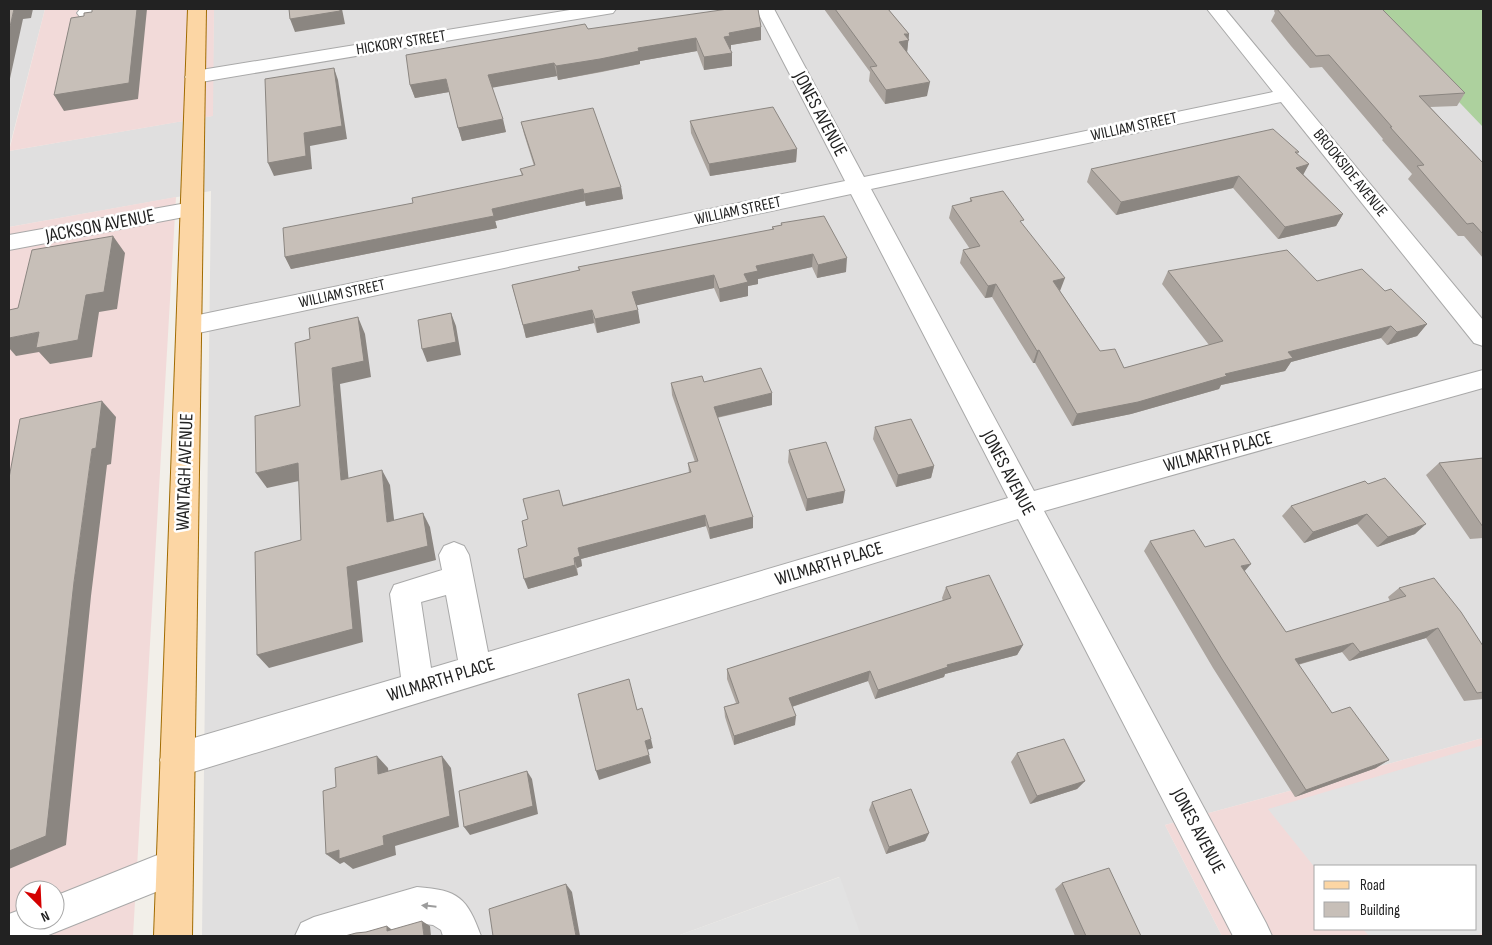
<svg xmlns="http://www.w3.org/2000/svg" width="1492" height="945" viewBox="0 0 1492 945" font-family="'Sofia Sans Condensed',sans-serif">
<rect width="100%" height="100%" fill="#f2efe9"/>
<path fill="#e0dfdf" d="M 9,9 L 45,9 L 9,149 Z
M 214,9 L 1394,9 L 1483,106 L 1483,738 L 1165,825 L 1222,936 L 860,936 L 839,877 L 677,936 L 202,936 L 211,191 L 9,227 L 9,151 L 212,116 Z"/>
<path fill="#f2dad9" fill-rule="evenodd" d="M 45,9 L 214,9 L 213,116 L 9,151 Z
M 176,197 L 133,936 L 9,936 L 9,227 ZM 25,890 L 55,890 L 55,920 L 25,920 Z
M 1483,738 L 1483,936 L 1222,936 L 1165,825 ZM 1316,866 L 1476,866 L 1476,929 L 1316,929 Z"/>
<path fill="#add19e" d="M 1370,9 L 1483,9 L 1483,127 Z"/>
<path fill="#e2e2e2" d="M 1483,745 L 1483,933 L 1475,936 L 1369,936 L 1363,929 L 1476,929 L 1476,866 L 1316,866 L 1316,869 L 1268,809 Z
M 840,877 L 861,936 L 677,936 Z"/>
<g fill="none" stroke-linecap="round" stroke-linejoin="round">
<g stroke="#a9a9a9" stroke-width="2">
<path id="minor" d="M 80,9 L 120,9 L 117,13 L 86,18 L 80,17 L 77,13 Z
M 576,9 L 616,9 L 613,13 L 607,14 L 195,83 L 188,81 L 185,77 L 188,73 L 195,71 Z
M 756,9 L 774,9 L 864,177 L 1273,92 L 1207,9 L 1225,9 L 1483,320 L 1483,346 L 1474,343 L 1281,102 L 871,189 L 1034,491 L 1483,370 L 1483,388 L 1044,511 L 1266,923 L 1272,936 L 1233,936 L 1018,519 L 177,777 L 165,772 L 160,760 L 165,748 L 177,743 L 401,677 L 390,594 L 394,585 L 442,570 L 439,555 L 444,546 L 454,542 L 464,546 L 469,555 L 488,652 L 1008,498 L 851,194 L 189,335 L 180,332 L 177,326 L 180,320 L 189,317 L 845,181 ZM 446,595 L 458,660 L 431,668 L 421,602 Z
M 192,202 L 200,204 L 203,209 L 200,214 L 9,250 L 9,235 Z
M 175,848 L 188,853 L 193,866 L 188,879 L 46,936 L 9,936 L 9,914 L 25,908 L 25,920 L 55,920 L 55,896 Z
M 417,887 C 459,890 467,898 481,936 L 443,936 L 441,930 L 433,925 L 417,923 L 375,936 L 295,936 L 301,923 L 314,917 Z"/>
</g>
<g stroke="#a06b00" stroke-width="2">
<path id="major" d="M 188,9 L 206,9 L 192,936 L 154,936 Z"/>
</g>
<use href="#minor" fill="#fff" fill-rule="evenodd"/>
<use href="#major" fill="#fcd6a4" fill-rule="evenodd"/>
</g>
<path fill="#aba49e" d="M 824,9 L 888,9 L 909,34 L 907,52 L 927,96 L 885,104 L 869,81 L 870,72 Z
M 1275,9 L 1382,9 L 1465,93 L 1457,106 L 1430,107 L 1483,163 L 1483,258 L 1464,236 L 1458,236 L 1408,179 L 1412,174 L 1382,140 L 1383,139 L 1322,67 L 1310,68 L 1291,46 L 1271,21 L 1275,13 L 1274,11 Z
M 761,27 L 761,40 L 731,45 L 730,49 L 732,53 L 732,66 L 704,70 L 697,51 L 640,61 L 640,64 L 602,72 L 558,80 L 557,76 L 492,87 L 506,132 L 462,141 L 449,92 L 415,98 L 410,85 L 588,29 Z
M 690,121 L 797,149 L 796,162 L 710,176 L 691,133 Z
M 521,122 L 621,187 L 623,199 L 586,206 L 585,201 L 495,221 L 497,228 L 291,269 L 285,257 L 413,203 L 522,176 L 520,169 L 534,166 L 524,134 Z
M 1299,152 L 1297,154 L 1309,164 L 1303,174 L 1343,214 L 1336,226 L 1278,239 L 1233,188 L 1116,215 L 1087,182 L 1091,169 Z
M 970,198 L 1022,224 L 1060,291 L 1100,351 L 1124,368 L 1209,345 L 1162,284 L 1168,271 L 1317,281 L 1385,291 L 1427,324 L 1417,336 L 1387,345 L 1381,338 L 1291,362 L 1285,371 L 1221,385 L 1219,389 L 1131,414 L 1072,426 L 1035,363 L 1033,363 L 992,297 L 985,298 L 960,263 L 963,250 L 970,249 L 949,218 L 952,206 L 970,202 Z
M 781,223 L 846,272 L 817,278 L 812,267 L 758,279 L 758,284 L 748,286 L 748,296 L 720,302 L 714,288 L 636,305 L 640,323 L 597,333 L 594,323 L 526,338 L 512,285 L 579,271 L 578,267 L 772,230 L 772,227 L 781,225 Z
M 704,382 L 772,393 L 772,405 L 717,418 L 753,528 L 710,539 L 706,526 L 581,559 L 582,566 L 577,568 L 578,575 L 528,589 L 528,519 L 563,505 L 689,473 L 688,463 L 695,462 L 672,395 L 671,383 Z
M 875,427 L 934,466 L 931,478 L 896,487 L 873,439 Z
M 789,450 L 843,503 L 806,511 L 788,462 Z
M 1483,458 L 1483,538 L 1470,539 L 1426,475 L 1439,463 Z
M 1365,481 L 1415,534 L 1377,547 L 1357,524 L 1304,543 L 1282,516 L 1291,506 Z
M 1150,541 L 1205,547 L 1244,571 L 1286,632 L 1390,601 L 1388,597 L 1399,588 L 1483,646 L 1483,699 L 1464,701 L 1426,638 L 1349,661 L 1342,652 L 1298,665 L 1332,713 L 1376,768 L 1295,797 L 1213,668 L 1144,551 Z
M 946,587 L 1023,645 L 1017,655 L 945,674 L 944,677 L 875,699 L 868,681 L 792,707 L 795,725 L 734,745 L 725,717 L 724,707 L 736,703 L 727,679 L 727,669 L 943,601 L 942,598 Z
M 1017,753 L 1085,781 L 1077,789 L 1030,804 L 1011,762 Z
M 872,802 L 929,833 L 925,841 L 886,854 L 869,810 Z
M 1062,883 L 1141,936 L 1075,936 L 1055,889 Z"/>
<path fill="#8b8681" d="M 14,9 L 33,9 L 31,18 L 23,19 L 9,83 L 9,31 Z
M 137,9 L 147,9 L 138,99 L 64,111 L 54,95 Z
M 340,9 L 342,9 L 345,24 L 295,32 L 290,19 Z
M 761,27 L 761,40 L 731,45 L 731,49 L 725,50 L 724,37 L 729,33 Z
M 904,34 L 909,34 L 907,53 L 899,42 Z
M 696,38 L 697,51 L 640,61 L 640,64 L 558,80 L 556,66 L 638,48 Z
M 732,53 L 732,66 L 704,70 L 704,57 Z
M 554,63 L 557,76 L 491,88 L 488,75 Z
M 334,68 L 338,80 L 347,139 L 310,146 L 312,169 L 274,176 L 268,163 L 304,133 Z
M 446,79 L 449,92 L 415,98 L 410,85 Z
M 930,82 L 927,96 L 885,104 L 886,90 Z
M 503,119 L 506,132 L 462,141 L 458,128 Z
M 797,149 L 796,162 L 710,176 L 709,164 Z
M 1309,164 L 1302,177 L 1296,168 Z
M 1239,176 L 1233,188 L 1116,215 L 1121,202 Z
M 621,187 L 623,199 L 586,206 L 584,194 Z
M 583,189 L 585,201 L 495,221 L 492,209 Z
M 1343,214 L 1336,226 L 1278,239 L 1285,227 Z
M 494,216 L 497,228 L 291,269 L 285,257 Z
M 113,236 L 125,253 L 117,309 L 99,312 L 92,357 L 50,364 L 39,352 L 16,356 L 9,348 L 9,338 L 39,332 L 86,295 Z
M 813,254 L 812,267 L 758,279 L 758,284 L 748,286 L 748,296 L 720,302 L 719,289 L 756,266 Z
M 847,258 L 846,272 L 817,278 L 818,265 Z
M 714,275 L 714,288 L 634,306 L 632,292 Z
M 1065,278 L 1060,291 L 1053,281 Z
M 996,284 L 992,297 L 985,298 L 988,286 Z
M 592,310 L 594,323 L 526,338 L 523,325 Z
M 638,310 L 640,323 L 597,333 L 595,319 Z
M 451,313 L 456,326 L 461,355 L 427,362 L 422,349 Z
M 358,317 L 365,334 L 371,377 L 340,384 L 350,495 L 341,480 L 332,368 Z
M 1427,324 L 1417,336 L 1387,345 L 1397,332 Z
M 1391,326 L 1381,338 L 1291,362 L 1285,371 L 1221,385 L 1219,389 L 1131,414 L 1072,426 L 1077,414 L 1288,352 Z
M 1039,350 L 1035,363 L 1033,363 L 1037,351 Z
M 772,393 L 772,405 L 714,418 L 714,407 Z
M 102,401 L 116,417 L 111,464 L 107,465 L 91,596 L 66,845 L 9,869 L 9,851 L 74,582 L 92,449 Z
M 298,463 L 308,479 L 267,488 L 256,473 Z
M 934,466 L 931,478 L 896,487 L 898,475 Z
M 382,470 L 390,485 L 396,536 L 387,522 Z
M 845,491 L 843,503 L 806,511 L 807,499 Z
M 423,513 L 430,527 L 436,560 L 357,581 L 363,642 L 269,668 L 257,655 L 347,567 Z
M 1367,514 L 1357,524 L 1304,543 L 1313,532 Z
M 705,515 L 706,526 L 581,559 L 582,566 L 577,568 L 574,558 L 578,548 Z
M 753,517 L 753,528 L 710,539 L 709,528 Z
M 1426,524 L 1415,534 L 1377,547 L 1388,537 Z
M 1251,564 L 1242,574 L 1241,566 Z
M 575,565 L 578,575 L 528,589 L 524,579 Z
M 1438,628 L 1426,638 L 1349,661 L 1360,652 Z
M 1353,643 L 1342,652 L 1285,668 L 1295,659 Z
M 1023,645 L 1017,655 L 945,674 L 944,677 L 875,699 L 878,690 L 947,665 Z
M 870,671 L 868,681 L 788,708 L 789,698 Z
M 796,716 L 795,725 L 734,745 L 734,736 Z
M 651,739 L 653,748 L 647,750 L 645,741 Z
M 649,755 L 651,763 L 599,780 L 596,771 Z
M 377,756 L 388,768 L 390,786 L 378,774 Z
M 442,756 L 451,768 L 459,827 L 395,846 L 396,855 L 353,869 L 344,862 L 340,864 L 326,854 L 383,836 Z
M 1389,760 L 1376,768 L 1295,797 L 1306,790 Z
M 527,771 L 532,779 L 538,814 L 470,835 L 464,827 Z
M 1085,781 L 1077,789 L 1030,804 L 1037,796 Z
M 929,833 L 925,841 L 886,854 L 889,847 Z
M 566,884 L 572,892 L 580,936 L 576,936 Z
M 422,921 L 430,926 L 431,936 L 424,936 Z
M 387,926 L 395,932 L 387,931 Z"/>
<path fill="#c7bfb8" stroke="#8b8681" d="M 9,9 L 14,9 L 9,31 Z
M 92,9 L 137,9 L 129,83 L 54,95 L 71,18 L 84,16 L 84,13 L 92,12 Z
M 289,9 L 340,9 L 340,11 L 290,19 Z
M 728,9 L 758,9 L 761,27 L 729,33 L 730,36 L 724,37 L 732,53 L 704,57 L 696,38 L 638,48 L 639,51 L 600,59 L 556,66 L 554,63 L 488,75 L 503,119 L 458,128 L 446,79 L 410,85 L 406,55 L 585,24 L 588,29 Z
M 835,9 L 888,9 L 909,34 L 904,34 L 909,40 L 899,42 L 930,82 L 886,90 L 870,67 L 877,66 Z
M 1277,9 L 1382,9 L 1465,93 L 1419,96 L 1483,163 L 1483,234 L 1473,223 L 1467,224 L 1417,166 L 1424,165 L 1390,127 L 1392,127 L 1329,55 L 1316,56 Z
M 334,68 L 342,126 L 304,133 L 306,156 L 268,163 L 265,79 Z
M 773,107 L 797,149 L 709,164 L 690,121 Z
M 593,108 L 621,187 L 584,194 L 583,189 L 492,209 L 494,216 L 285,257 L 283,228 L 413,203 L 412,198 L 523,175 L 520,169 L 535,165 L 521,122 Z
M 1273,129 L 1299,152 L 1295,152 L 1309,164 L 1296,168 L 1343,214 L 1285,227 L 1239,176 L 1121,202 L 1091,169 Z
M 1003,191 L 1024,220 L 1020,221 L 1065,278 L 1053,281 L 1100,351 L 1115,349 L 1124,368 L 1223,341 L 1168,271 L 1287,250 L 1317,281 L 1362,269 L 1385,291 L 1391,289 L 1427,324 L 1397,332 L 1391,326 L 1288,352 L 1293,358 L 1225,374 L 1227,376 L 1138,402 L 1077,414 L 1039,350 L 1037,351 L 996,284 L 988,286 L 963,250 L 980,246 L 952,206 L 972,201 L 970,198 Z
M 824,216 L 847,258 L 818,265 L 813,254 L 756,266 L 758,271 L 744,274 L 748,282 L 719,289 L 714,275 L 632,292 L 638,310 L 595,319 L 592,310 L 523,325 L 512,285 L 580,270 L 578,267 L 774,229 L 772,227 L 782,225 L 781,223 Z
M 113,236 L 104,292 L 86,295 L 78,340 L 36,348 L 39,332 L 9,338 L 9,310 L 18,308 L 32,250 Z
M 451,313 L 456,342 L 422,349 L 418,320 Z
M 358,317 L 364,361 L 332,368 L 341,480 L 382,470 L 387,522 L 423,513 L 428,546 L 347,567 L 353,629 L 257,655 L 255,552 L 301,540 L 298,463 L 256,473 L 255,416 L 300,406 L 295,343 L 310,339 L 309,328 Z
M 761,368 L 772,393 L 714,407 L 753,517 L 709,528 L 705,515 L 578,548 L 580,556 L 574,558 L 575,565 L 524,579 L 518,549 L 527,546 L 522,521 L 528,519 L 523,499 L 559,490 L 563,506 L 691,472 L 688,463 L 698,461 L 671,383 L 702,376 L 704,382 Z
M 102,401 L 96,448 L 92,449 L 74,582 L 46,836 L 9,851 L 9,478 L 20,419 Z
M 911,419 L 934,466 L 898,475 L 875,427 Z
M 826,442 L 845,491 L 807,499 L 789,450 Z
M 1483,458 L 1483,527 L 1439,463 Z
M 1385,478 L 1426,524 L 1388,537 L 1367,514 L 1313,532 L 1291,506 L 1365,481 L 1368,484 Z
M 1194,530 L 1205,547 L 1234,539 L 1251,564 L 1241,566 L 1286,632 L 1406,596 L 1399,588 L 1434,578 L 1461,612 L 1483,646 L 1483,692 L 1477,693 L 1438,628 L 1360,652 L 1353,643 L 1295,659 L 1332,713 L 1350,707 L 1389,760 L 1306,790 L 1222,659 L 1150,541 Z
M 989,575 L 1023,645 L 947,665 L 948,667 L 878,690 L 870,671 L 789,698 L 796,716 L 734,736 L 724,707 L 739,703 L 727,669 L 951,598 L 946,587 Z
M 629,679 L 637,710 L 642,708 L 651,739 L 645,741 L 649,755 L 596,771 L 578,694 Z
M 1064,739 L 1085,781 L 1037,796 L 1017,753 Z
M 377,756 L 378,774 L 442,756 L 450,816 L 383,836 L 384,845 L 339,859 L 339,850 L 326,854 L 323,791 L 336,787 L 335,768 Z
M 527,771 L 533,806 L 464,827 L 459,791 Z
M 911,789 L 929,833 L 889,847 L 872,802 Z
M 1109,868 L 1141,936 L 1086,936 L 1062,883 Z
M 566,884 L 576,936 L 493,936 L 489,909 Z
M 422,921 L 424,936 L 345,936 L 356,933 L 366,932 L 387,926 L 387,931 Z"/>
<defs><path id="oneway-solid" d="M-6-.8H1V-3.2L6.5 0L1 3.2V.8H-6Z" transform="scale(1.25)"/></defs>
<use fill="#9c9c9c" href="#oneway-solid" transform="translate(429 906) rotate(-174)"/>
<g text-anchor="middle" dominant-baseline="central" stroke-width="5" stroke-linejoin="round" paint-order="stroke">
<g font-size="16" fill="#222" stroke="#fff">
<text transform="translate(401 43) rotate(-9)">HICKORY STREET</text>
<text transform="translate(1134 127) rotate(-12)">WILLIAM STREET</text>
<text transform="translate(1350 173) rotate(51)">BROOKSIDE AVENUE</text>
<text transform="translate(738 211) rotate(-12)">WILLIAM STREET</text>
<text transform="translate(342 294) rotate(-12)">WILLIAM STREET</text>
</g>
<g font-size="19" fill="#222" stroke="#fff">
<text transform="translate(820 114) rotate(62)">JONES AVENUE</text>
<text transform="translate(100 226) rotate(-11)">JACKSON AVENUE</text>
<text transform="translate(1218 452) rotate(-15)">WILMARTH PLACE</text>
<text transform="translate(185 472) rotate(-88)">WANTAGH AVENUE</text>
<text transform="translate(1008 473) rotate(62)">JONES AVENUE</text>
<text transform="translate(829 564) rotate(-17)">WILMARTH PLACE</text>
<text transform="translate(441 680) rotate(-17)">WILMARTH PLACE</text>
<text transform="translate(1198 831) rotate(62)">JONES AVENUE</text>
</g>
</g>
<rect width="1492" height="945" fill="none" stroke="#222222" stroke-width="20"/>
<rect x="1314" y="865" width="162" height="65" fill="#ffffff" stroke="#a7a7a7"/>
<rect x="1324" y="881" width="25" height="8" fill="#fcd6a4" stroke="#a7a7a7"/>
<text x="1360" y="890" font-size="15" fill="#222222">Road</text>
<rect x="1324" y="902" width="25" height="15" fill="#c7bfb8" stroke="#a7a7a7"/>
<text x="1360" y="915" font-size="15" fill="#222222">Building</text>
<g transform="translate(40 905) rotate(156)"><circle r="24" fill="#ffffff" stroke="#a7a7a7"/>
<path d="M0-4L9 19L0 12L-9 19Z" fill="#d40000"/>
<text y="-8" font-size="14" font-weight="bold" text-anchor="middle" fill="#222222">N</text>
</g>
</svg>
